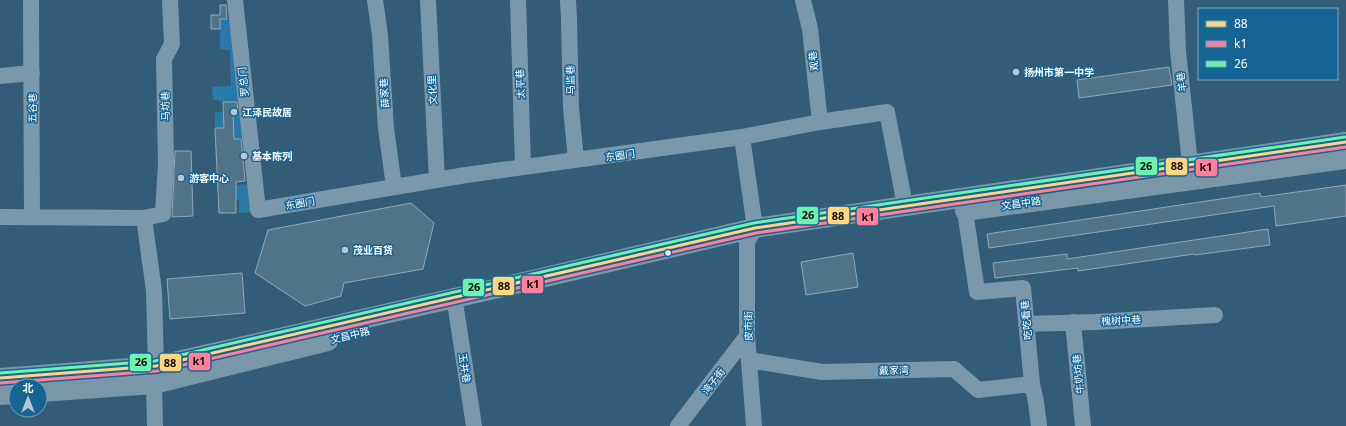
<svg xmlns="http://www.w3.org/2000/svg" width="1346" height="426" viewBox="0 0 1346 426" font-family="'Noto Sans','Noto Sans SC',sans-serif">
<rect width="100%" height="100%" fill="#335d77"/>
<path fill="#277aa9" d="M 220,19 L 231,19 L 244,102 L 223,102 L 223,101 L 219,101 L 218,100 L 213,100 L 212,87 L 231,86 L 230,50 L 220,49 Z
M 244,111 L 249,138 L 234,139 L 233,127 L 215,128 L 215,112 Z
M 253,184 L 255,212 L 239,213 L 239,200 L 236,200 L 236,185 Z"/>
<path fill="#527488" stroke="#90a9b8" d="M 220,5 L 226,5 L 227,19 L 220,19 L 220,29 L 211,29 L 211,15 L 220,15 Z
M 1169,67 L 1172,85 L 1079,98 L 1077,80 Z
M 223,102 L 237,102 L 238,112 L 233,112 L 234,139 L 241,139 L 245,181 L 236,182 L 236,213 L 219,213 L 215,128 L 224,128 Z
M 175,151 L 191,151 L 193,216 L 172,217 Z
M 1346,185 L 1346,216 L 1276,226 L 1274,206 L 989,248 L 987,234 L 1260,193 L 1261,197 Z
M 411,203 L 434,223 L 423,269 L 344,283 L 341,296 L 305,306 L 255,273 L 268,230 Z
M 1268,229 L 1270,245 L 1195,255 L 1194,254 L 1078,271 L 1078,268 L 995,278 L 993,263 L 1067,254 L 1067,259 Z
M 853,253 L 858,287 L 806,295 L 801,262 Z
M 242,273 L 245,313 L 170,319 L 167,279 Z"/>
<g fill="none" stroke-linecap="round" stroke-linejoin="round">
<path stroke="#7b98aa" stroke-width="16" d="M 31,0 L 32,216
M 235,0 L 258,210 L 466,175 L 742,137 L 820,122 L 887,112 L 905,205
M 375,0 L 380,35 L 386,128 L 394,187
M 428,0 L 437,180
M 518,0 L 523,167
M 568,0 L 569,19 L 571,108 L 576,160
M 803,0 L 810,29 L 820,122
M 1176,0 L 1178,51 L 1190,164
M 0,76 L 32,73
M 742,137 L 755,228 L 747,242 L 747,336 L 754,426
M 965,211 L 977,292 L 1023,288 L 1032,384 L 1036,402 L 1039,426
M 0,217 L 144,218 L 163,214 L 166,163 L 164,59 L 172,44 L 170,0
M 144,218 L 154,291 L 156,366
M 456,309 L 474,426
M 1073,322 L 1083,426
M 1026,324 L 1095,322 L 1215,315
M 749,360 L 822,372 L 954,369 L 978,390 L 1032,384
M 154,384 L 155,426
M 678,426 L 747,336"/>
<path stroke="#7a97a8" stroke-width="20" d="M 965,211 L 1346,159
M 0,378 L 156,366 L 494,289 L 755,228 L 1346,142
M 40,392 L 154,384 L 328,341
M 0,395 L 16,394"/>
<g stroke="#166494" stroke-width="6">
<path id="bus-1" d="M 0,378 L 156,366 L 755,228 L 1346,142"/>
</g>
<g stroke="#166494" stroke-width="6">
<path id="bus-2" d="M 0,383 L 157,371 L 756,233 L 1346,147"/>
</g>
<g stroke="#166494" stroke-width="6">
<path id="bus-3" d="M 0,373 L 155,361 L 754,223 L 1345,137"/>
</g>
<use href="#bus-1" stroke="#ffd580" stroke-width="3"/>
<use href="#bus-2" stroke="#ff8098" stroke-width="3"/>
<use href="#bus-3" stroke="#6df2ae" stroke-width="3"/>
</g>
<g fill="#b8c6cf" stroke="#166494" stroke-width="1.5">
<circle cx="1016" cy="72" r="4"/>
<circle cx="234" cy="112" r="4"/>
<circle cx="244" cy="156" r="4"/>
<circle cx="181" cy="178" r="4"/>
<circle cx="345" cy="250" r="4"/>
</g>
<circle fill="#fff" stroke="#166494" stroke-width="1.5" cx="668" cy="253" r="3.5"/>
<g text-anchor="middle" dominant-baseline="central" stroke-width="3" stroke-linejoin="round" paint-order="stroke">
<g font-size="10" fill="#fff" stroke="#166494">
<text transform="translate(813 61) rotate(-97)">观巷</text>
<text transform="translate(570 80) rotate(-91)">马监巷</text>
<text transform="translate(243 82) rotate(-96)">罗总门</text>
<text transform="translate(1181 82) rotate(-97)">羊巷</text>
<text transform="translate(520 84) rotate(-92)">太平巷</text>
<text transform="translate(432 90) rotate(-93)">文化里</text>
<text transform="translate(384 93) rotate(-94)">薛家巷</text>
<text transform="translate(165 106) rotate(-91)">马坊巷</text>
<text transform="translate(32 108) rotate(-90)">五谷巷</text>
<text transform="translate(620 155) rotate(-8)">东圈门</text>
<text transform="translate(300 203) rotate(-10)">东圈门</text>
<text transform="translate(1021 203) rotate(-8)">文昌中路</text>
<text transform="translate(1026 320) rotate(-95)">吃吃看巷</text>
<text transform="translate(1121 320) rotate(-3)">槐树中巷</text>
<text transform="translate(748 326) rotate(-91)">皮市街</text>
<text transform="translate(350 335) rotate(-14)">文昌中路</text>
<text transform="translate(465 368) rotate(81)">玉井巷</text>
<text transform="translate(894 370) rotate(-1)">戴家湾</text>
<text transform="translate(1078 374) rotate(-95)">牛奶坊巷</text>
<text transform="translate(713 381) rotate(-52)">湾子街</text>
</g>
<g font-size="10" font-weight="bold" fill="#fff" stroke="#166494" text-anchor="start">
<text x="1024" y="72">扬州市第一中学</text>
<text x="242" y="112">江泽民故居</text>
<text x="252" y="156">基本陈列</text>
<text x="189" y="178">游客中心</text>
<text x="353" y="250">茂业百货</text>
</g>
</g>
<g stroke="#166494" stroke-width="1.5">
<rect x="1135" y="156" width="23" height="20" rx="4" fill="#6df2ae"/>
<rect x="1165" y="157" width="23" height="19" rx="4" fill="#ffd580"/>
<rect x="1195" y="158" width="23" height="19" rx="4" fill="#ff8098"/>
<rect x="796" y="206" width="23" height="19" rx="4" fill="#6df2ae"/>
<rect x="827" y="206" width="23" height="19" rx="4" fill="#ffd580"/>
<rect x="856" y="207" width="23" height="19" rx="4" fill="#ff8098"/>
<rect x="521" y="275" width="23" height="19" rx="4" fill="#ff8098"/>
<rect x="492" y="276" width="23" height="20" rx="4" fill="#ffd580"/>
<rect x="462" y="278" width="23" height="19" rx="4" fill="#6df2ae"/>
<rect x="188" y="352" width="23" height="19" rx="4" fill="#ff8098"/>
<rect x="129" y="353" width="23" height="19" rx="4" fill="#6df2ae"/>
<rect x="159" y="353" width="23" height="19" rx="4" fill="#ffd580"/>
</g>
<g font-size="11" text-anchor="middle" font-weight="bold" fill="#111">
<text x="1146" y="170">26</text>
<text x="1177" y="170">88</text>
<text x="1206" y="171">k1</text>
<text x="808" y="219">26</text>
<text x="838" y="220">88</text>
<text x="868" y="221">k1</text>
<text x="533" y="288">k1</text>
<text x="504" y="290">88</text>
<text x="474" y="291">26</text>
<text x="199" y="365">k1</text>
<text x="141" y="366">26</text>
<text x="170" y="367">88</text>
</g>
<rect x="1198" y="8" width="140" height="72" fill="#166494" stroke="#73a2bf"/>
<rect x="1206" y="21" width="20" height="6" fill="#ffd580" stroke="#73a2bf"/>
<text x="1234" y="28" font-size="12" fill="#ffffff">88</text>
<rect x="1206" y="41" width="20" height="6" fill="#ff8098" stroke="#73a2bf"/>
<text x="1234" y="48" font-size="12" fill="#ffffff">k1</text>
<rect x="1206" y="61" width="20" height="6" fill="#6df2ae" stroke="#73a2bf"/>
<text x="1234" y="68" font-size="12" fill="#ffffff">26</text>
<g transform="translate(28 398)"><circle r="19" fill="#166494" stroke="#73a2bf"/>
<path d="M0-3L7 15L0 10L-7 15Z" fill="#b8c6cf"/>
<text y="-6" font-size="11" font-weight="bold" text-anchor="middle" fill="#ffffff">北</text>
</g>
</svg>
